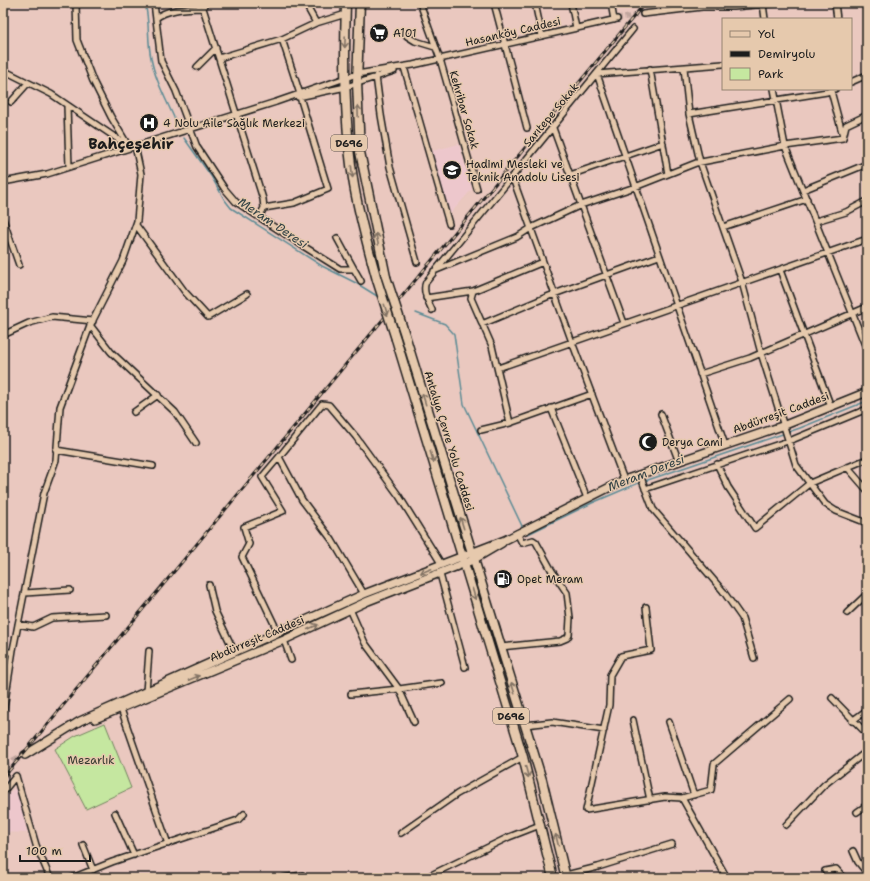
<svg xmlns="http://www.w3.org/2000/svg" width="870" height="881" viewBox="0 0 870 881" font-family="'Shantell Sans',sans-serif">
<rect width="100%" height="100%" fill="#eac8bf"/>
<filter id="ink" filterUnits="userSpaceOnUse"><feTurbulence type="fractalNoise" baseFrequency=".025" numOctaves="2"/><feDisplacementMap in="SourceGraphic" scale="8" xChannelSelector="R" yChannelSelector="G"/><feConvolveMatrix kernelMatrix="1 2 1 2 8 2 1 2 1" color-interpolation-filters="sRGB"/></filter>
<g filter="url(#ink)">
<path fill="#edc7cc" d="M 459,144 L 472,189 L 450,214 L 432,151 Z
M 17,788 L 27,833 L 3,832 L 3,800 L 12,790 Z"/>
<path fill="#c5e7a0" stroke="#70825e" d="M 105,723 L 131,788 L 86,809 L 55,749 L 75,736 Z"/>
<g fill="none" stroke-linecap="round" stroke-linejoin="round">
<path stroke="#5c8b95" stroke-width="1.5" d="M 145,3 C 150,22 147,40 151,58 C 155,80 167,101 176,122
M 184,138 L 211,176 L 224,199 L 231,208 L 322,266 L 356,283 L 377,296
M 416,313 L 445,324 L 454,334 L 464,404 L 522,526
M 645,481 L 800,428 L 867,401
M 525,533 L 528,534 L 592,503 L 641,482"/>
<path stroke="#c1a69e" stroke-width="5" stroke-dasharray="5 2.5" stroke-linecap="butt" d="M 617,19 L 643,14"/>
<path stroke="#c1a69e" stroke-width="7" stroke-dasharray="7 3.5" stroke-linecap="butt" d="M 3,766 L 25,755"/>
<g stroke="#1c1c1c" stroke-width="8">
<path id="minor" d="M 76,3 L 77,40 L 93,81 L 111,117 L 129,147
M 154,3 L 161,61 L 176,91 L 197,147 L 224,188 L 236,202 L 300,244 L 340,269 L 354,269 L 337,238
M 205,3 L 203,8 L 263,199 L 264,208 L 259,217
M 305,3 L 316,23
M 420,3 L 440,59 L 477,189
M 494,3 L 527,128
M 535,3 L 542,36
M 571,3 L 576,28
M 611,3 L 614,20
M 835,3 L 837,19
M 866,3 L 867,8
M 763,4 L 765,19
M 643,14 L 702,7 L 734,7 L 777,3
M 156,18 C 169,8 187,9 203,8
M 407,36 L 415,41 L 435,47
M 282,39 L 300,94
M 219,58 L 282,39 L 316,23 L 346,14
M 723,64 L 597,74 L 725,445
M 197,67 L 216,48
M 404,67 L 449,224
M 684,68 L 689,114 L 700,162 L 742,282 L 761,353 L 796,465 L 825,504 L 836,511 L 867,523
M 650,69 L 668,174
M 3,70 L 51,94 L 128,146
M 376,76 L 381,115 L 390,167 L 417,262
M 851,82 L 867,75
M 774,89 L 785,146 L 867,350
M 831,91 L 843,136
M 298,97 L 346,87 L 394,71
M 11,102 L 28,83
M 67,106 L 69,167
M 689,114 L 827,92 L 835,89
M 553,128 L 624,323
M 570,175 L 663,143
M 512,176 L 572,342 L 624,480
M 3,182 L 47,174 L 276,102 L 357,74 L 413,65 L 617,19
M 803,190 L 867,164
M 264,208 L 294,203 L 328,189 L 300,97
M 3,219 L 19,265
M 816,221 L 846,212 L 867,201
M 136,225 L 185,292 L 208,317 L 247,294
M 723,227 L 807,199
M 354,269 L 361,281
M 780,270 L 831,407
M 434,271 L 517,237 L 531,228 L 581,205 L 635,187 L 696,163 L 785,146 L 843,138 L 846,125 L 867,115
M 426,298 L 473,291
M 432,310 C 428,301 422,291 426,282 L 633,29
M 482,324 L 554,294 L 659,256
M 90,325 L 111,352 L 175,412 L 196,443
M 3,335 L 29,323 L 52,317 L 93,321
M 498,368 L 867,239
M 700,374 L 750,358 L 867,307
M 551,408 L 587,498
M 134,412 L 158,395
M 661,414 L 679,462
M 510,423 L 492,346 L 471,298 L 473,291 L 543,262
M 481,430 L 510,423 L 592,394
M 56,450 L 153,466
M 717,464 L 728,487 L 755,528 L 810,483 L 867,459
M 847,467 L 867,490
M 640,475 L 653,509 L 723,591 L 742,618 L 754,658
M 645,489 L 794,439 L 867,409
M 440,574 L 465,667
M 209,585 L 215,611 L 235,653
M 25,593 L 70,590
M 364,594 L 332,540 L 302,500 L 279,457 L 322,404 L 329,405 L 356,437 L 399,496 L 442,565
M 646,607 L 651,650 L 621,656 L 610,675 L 609,705 L 586,810 L 665,797 L 682,798 L 727,878
M 350,609 L 365,643 L 399,689 L 442,683
M 847,613 L 867,594
M 18,624 L 33,627 L 52,618 L 106,615
M 278,632 L 242,557 L 249,544 L 244,527 L 283,511 L 262,477 L 279,457
M 284,640 L 291,660
M 501,647 L 560,641 L 567,638 L 569,635 L 570,618 L 567,593 L 552,571 L 536,542 L 533,540 L 522,543 L 517,533
M 3,652 L 12,652
M 146,692 L 149,651
M 351,694 L 399,689 L 414,722
M 832,698 L 867,734
M 121,709 L 168,844
M 3,714 L 13,650 L 44,493 L 56,460 L 60,407 L 90,326 L 123,261 L 137,221 L 141,174 L 135,146
M 633,720 L 650,800
M 852,721 L 867,710
M 669,722 L 694,795
M 525,725 L 552,722 L 604,730
M 16,776 L 36,845 L 50,878
M 3,792 L 16,776
M 682,798 L 711,790 L 714,764 L 790,699
M 857,812 L 867,805
M 115,813 L 134,855
M 786,825 L 824,785 L 867,751
M 401,833 L 457,794 L 523,757
M 83,845 L 93,870
M 853,851 L 858,862 L 867,873
M 825,871 L 836,869 L 844,878
M 431,875 L 509,837 L 540,825
M 566,875 L 598,867 L 672,844
M 72,878 L 112,862 L 238,820 L 244,814
M 283,878 L 302,875
M 866,878 L 867,878"/>
</g>
<g stroke="#1c1c1c" stroke-width="10">
<path id="major" d="M 95,719 L 284,640 L 368,601 L 473,560 L 502,543
M 25,755 L 80,721 L 364,594 L 505,540 L 624,480 L 785,425 L 867,392"/>
</g>
<g stroke="#1c1c1c" stroke-width="11">
<path id="highway" d="M 346,3 C 344,61 344,121 353,179 C 358,213 368,247 377,280
M 360,3 L 357,82 L 360,152 L 386,277
M 405,335 L 542,780 L 566,878
M 396,339 L 523,757 L 553,878"/>
</g>
<use href="#minor" stroke="#e6c9ad" stroke-width="5"/>
<use href="#major" stroke="#e6c9ad" stroke-width="7"/>
<use href="#highway" stroke="#e6c9ad" stroke-width="8"/>
<g stroke="#1c1c1c" stroke-width="3">
<path id="rail" d="M 3,778 L 645,3"/>
</g>
<use href="#rail" stroke="#e6c9ad" stroke-width="1.5" stroke-dasharray="4.5" stroke-linecap="butt"/>
<g stroke="#1c1c1c" stroke-width="11" stroke-linecap="butt">
<path id="highway-bridge" d="M 386,277 L 405,335
M 377,280 L 396,339"/>
</g>
<use href="#highway-bridge" stroke="#e6c9ad" stroke-width="8"/>
</g>
<defs><path id="oneway-shaft" d="M-6 0H5M1.5-3L5.5 0L1.5 3" fill="none" stroke-width="1.6" stroke-linecap="round" stroke-linejoin="round"/></defs>
<g stroke="#817264">
<use href="#oneway-shaft" transform="translate(345 42) rotate(92)"/>
<use href="#oneway-shaft" transform="translate(358 111) rotate(-92)"/>
<use href="#oneway-shaft" transform="translate(352 172) rotate(84)"/>
<use href="#oneway-shaft" transform="translate(377 239) rotate(-103)"/>
<use href="#oneway-shaft" transform="translate(386 310) rotate(73)"/>
<use href="#oneway-shaft" transform="translate(424 399) rotate(-107)"/>
<use href="#oneway-shaft" transform="translate(432 457) rotate(73)"/>
<use href="#oneway-shaft" transform="translate(462 523) rotate(-107)"/>
<use href="#oneway-shaft" transform="translate(426 571) rotate(159)"/>
<use href="#oneway-shaft" transform="translate(474 594) rotate(73)"/>
<use href="#oneway-shaft" transform="translate(313 627) rotate(-25)"/>
<use href="#oneway-shaft" transform="translate(194 678) rotate(-23)"/>
<use href="#oneway-shaft" transform="translate(513 688) rotate(-107)"/>
<use href="#oneway-shaft" transform="translate(527 772) rotate(75)"/>
<use href="#oneway-shaft" transform="translate(557 840) rotate(-104)"/>
</g>
</g>
<defs>
<g id="supermarket-disc" transform="scale(1)"><circle r="9.5" fill="#1c1c1c" stroke="#e6c9ad"/><path d="M-6-5.5h2.5l.6 2H6L4.5 2H-2.5L-4.4-4H-6ZM-1.5 3.2a1.3 1.3 0 1 0 .1 0ZM3 3.2a1.3 1.3 0 1 0 .1 0Z" fill="#fff"/></g>
<g id="hospital-disc" transform="scale(1)"><circle r="9.5" fill="#1c1c1c" stroke="#e6c9ad"/><path d="M-5-5h3v3.5h4V-5h3V5h-3V1.5h-4V5h-3Z" fill="#fff"/></g>
<g id="school-disc" transform="scale(1)"><circle r="9.5" fill="#1c1c1c" stroke="#e6c9ad"/><path d="M0-5L7-2L0 1L-7-2ZM-4 1L0 2.5L4 1V4Q0 6-4 4Z" fill="#fff"/></g>
<g id="mosque-disc" transform="scale(1)"><circle r="9.5" fill="#1c1c1c" stroke="#e6c9ad"/><path d="M3.5-4.9A6 6 0 1 0 3.5 4.9A5 5 0 1 1 3.5-4.9Z" fill="#fff"/></g>
<g id="fuel-disc" transform="scale(1)"><circle r="9.5" fill="#1c1c1c" stroke="#e6c9ad"/><path d="M-5.5-6h7V0h2V4h1.3V-2.5L3-4.5l.8-.8L6-3V5H2.5V1h-1V6h-7ZM-4.2-4.7v3.2H.2V-4.7Z" fill="#fff"/></g>
</defs>
<g fill-rule="evenodd">
<use href="#supermarket-disc" x="379" y="33"/>
<use href="#hospital-disc" x="149" y="123"/>
<use href="#school-disc" x="452" y="170"/>
<use href="#mosque-disc" x="648" y="442"/>
<use href="#fuel-disc" x="503" y="579"/>
</g>
<g text-anchor="middle" dominant-baseline="central" stroke-width="3" stroke-linejoin="round" paint-order="stroke">
<g fill="#e6c9ad" stroke="#595048" stroke-width="1">
<rect x="331" y="135" width="36" height="16" rx="3"/>
<rect x="493" y="708" width="36" height="16" rx="3"/>
</g>
<g font-size="10" font-weight="bold" fill="#1c1c1c">
<text x="349" y="143">D696</text>
<text x="511" y="716">D696</text>
</g>
<g font-size="11" fill="#1c1c1c" stroke="#e6c9ad">
<text transform="translate(513 32) rotate(-13)">Hasanköy Caddesi</text>
<text transform="translate(464 110) rotate(74)">Kehribar Sokak</text>
<text transform="translate(551 115) rotate(-50)">Sarıtepe Sokak</text>
<text transform="translate(781 413) rotate(-20)">Abdürreşit Caddesi</text>
<text transform="translate(449 441) rotate(73)">Antalya Çevre Yolu Caddesi</text>
<text transform="translate(257 639) rotate(-23)">Abdürreşit Caddesi</text>
</g>
<g font-size="11" fill="#1c1c1c" stroke="#e6c9ad" text-anchor="start">
<text x="393" y="33">A101</text>
<text x="163" y="123">4 Nolu Aile Sağlık Merkezi</text>
<text x="466" y="164">Hadimi Mesleki ve<tspan x="466" dy="13">Teknik Anadolu Lisesi</tspan></text>
<text x="662" y="442">Derya Cami</text>
<text x="517" y="579">Opet Meram</text>
</g>
<g font-size="11" fill="#353a30" stroke="#e6c9ad">
<text x="91" y="760">Mezarlık</text>
</g>
<g font-size="12" font-style="italic" fill="#314144" stroke="#e6c9ad">
<text transform="translate(273 223) rotate(34)">Meram Deresi</text>
<text transform="translate(646 473) rotate(-21)">Meram Deresi</text>
</g>
<g font-size="15" font-weight="bold" fill="#1c1c1c" stroke="#e6c9ad">
<text x="131" y="144">Bahçeşehir</text>
</g>
</g>
<rect width="870" height="881" fill="none" stroke="#e6c9ad" stroke-width="16"/>
<rect x="8" y="8" width="854" height="865" fill="none" stroke="#1c1c1c" stroke-width="1.5" filter="url(#ink)"/>
<rect x="722" y="18" width="130" height="72" fill="#e6c9ad" stroke="#958473"/>
<rect x="730" y="31" width="20" height="6" fill="#e6c9ad" stroke="#958473"/>
<text x="758" y="38" font-size="12" fill="#1c1c1c">Yol</text>
<rect x="730" y="51" width="20" height="6" fill="#1c1c1c" stroke="#958473"/>
<text x="758" y="58" font-size="12" fill="#1c1c1c">Demiryolu</text>
<rect x="730" y="68" width="20" height="12" fill="#c5e7a0" stroke="#958473"/>
<text x="758" y="78" font-size="12" fill="#1c1c1c">Park</text>
<path d="M20 855v6h70v-6" fill="none" stroke="#1c1c1c" stroke-width="2"/>
<text x="26" y="855" font-size="12" fill="#1c1c1c" stroke="#e6c9ad" stroke-width="3" paint-order="stroke">100 m</text>
</svg>
